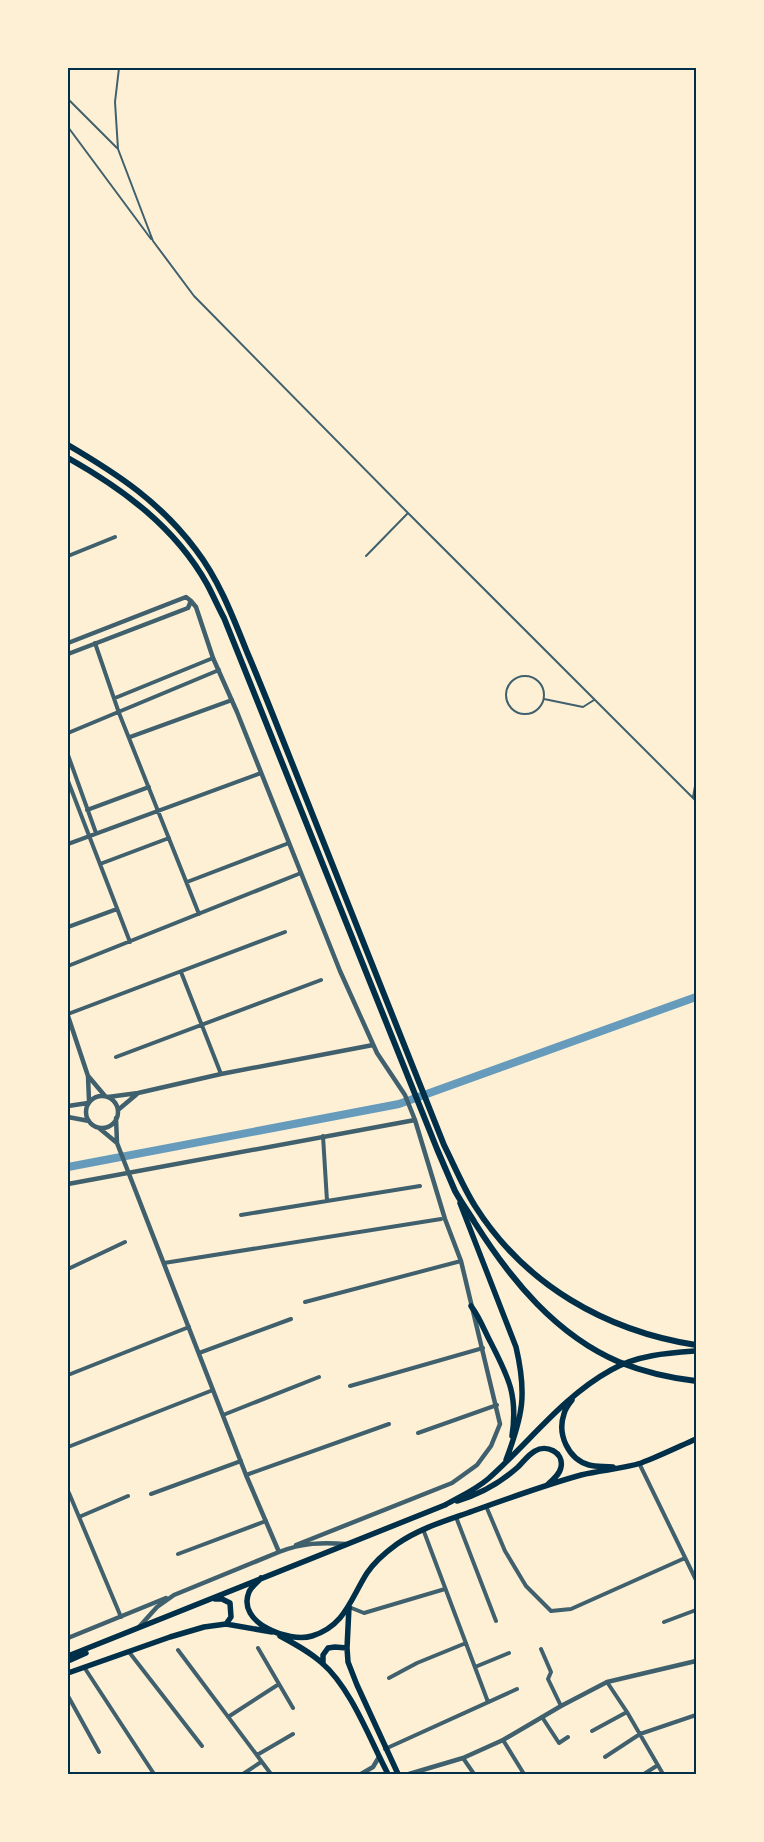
<svg xmlns="http://www.w3.org/2000/svg" width="764" height="1842" viewBox="0 0 764 1842" font-family="'Public Sans',sans-serif">
<rect width="100%" height="100%" fill="#fdf0d5"/>
<g fill="none" stroke-linecap="round" stroke-linejoin="round">
<path stroke="#669bbc" stroke-width="8" d="M 68,1167 L 399,1104 L 696,997"/>
<path stroke="#3f606c" stroke-width="2" d="M 119,68 L 115,102 L 118,149 L 153,241 L 194,296 L 408,513 L 696,801
M 68,99 L 117,148
M 68,127 L 151,239
M 366,556 L 408,513
M506 695a19 19 0 1 1 38 0a19 19 0 1 1-38 0Z
M 544,699 L 583,707 L 594,700
M 693,797 L 696,781"/>
<path stroke="#3f606c" stroke-width="4" d="M 68,556 L 115,537
M 95,643 L 119,713 L 199,914
M 115,698 L 213,658
M 68,733 L 219,670
M 130,737 L 232,700
M 68,755 L 96,833
M 68,781 L 130,942
M 87,810 L 149,787
M 68,844 L 261,773
M 100,864 L 169,838
M 187,882 L 289,843
M 68,927 L 117,909
M 68,966 L 301,873
M 181,972 L 221,1074
M 68,1014 L 285,932
M 116,1057 L 321,980
M 327,1201 L 420,1186
M 241,1215 L 327,1201 L 323,1136
M 164,1263 L 441,1219
M 68,1269 L 125,1242
M 305,1302 L 461,1261
M 199,1353 L 291,1319
M 68,1375 L 189,1327
M 350,1386 L 483,1348
M 223,1415 L 319,1377
M 418,1433 L 497,1405
M 68,1447 L 213,1390
M 639,1463 L 696,1580
M 246,1475 L 389,1424
M 68,1492 L 69,1493 L 121,1617
M 151,1494 L 241,1461
M 486,1506 L 505,1551 L 526,1586 L 551,1611 L 571,1609 L 685,1558
M 79,1517 L 128,1496
M 456,1517 L 496,1621
M 423,1529 L 488,1702
M 178,1554 L 266,1521
M 349,1607 L 364,1613 L 445,1589
M 664,1622 L 696,1610
M 258,1648 L 293,1708
M 541,1649 L 551,1672 L 548,1679 L 561,1706
M 178,1650 L 271,1774
M 129,1652 L 202,1746
M 84,1667 L 154,1774
M 475,1667 L 509,1653
M 389,1678 L 417,1663 L 466,1643
M 607,1682 L 627,1712 L 663,1774
M 68,1696 L 99,1752
M 228,1717 L 279,1684
M 542,1717 L 559,1743 L 568,1737
M 592,1731 L 627,1712
M 503,1740 L 524,1774
M 385,1749 L 517,1689
M 257,1755 L 293,1734
M 605,1757 L 640,1734 L 696,1715
M 463,1758 L 474,1774
M 243,1774 L 261,1762
M 644,1774 L 658,1765"/>
<path stroke="#3f606c" stroke-width="4.5" d="M 191,601 L 196,607 L 213,658 L 237,712 L 340,971 L 377,1053 L 405,1095 L 415,1120 L 445,1219 L 461,1261 L 500,1424 L 491,1446 L 477,1465 L 452,1483 L 296,1545
M 68,643 L 186,597 L 191,601 L 188,608 L 68,654
M 68,1016 L 88,1076 L 89,1101
M 89,1077 L 105,1096
M86 1112a16 16 0 1 1 32 0a16 16 0 1 1-32 0Z
M 108,1097 L 138,1093 L 221,1074 L 373,1045
M 68,1106 L 88,1103
M 118,1110 L 137,1094
M 68,1117 L 89,1121
M 116,1118 L 117,1143 L 246,1475 L 279,1552
M 99,1128 L 117,1143
M 68,1184 L 415,1120
M 139,1627 L 157,1607 L 174,1595 L 279,1552 C 302,1543 322,1542 346,1544
M 68,1638 L 166,1598
M 361,1774 L 373,1767 L 379,1757
M 409,1774 L 463,1758 L 503,1740 L 561,1706 L 607,1682 L 696,1661"/>
<path stroke="#003049" stroke-width="5.5" d="M 460,1203 L 516,1347 C 527,1394 523,1415 506,1460
M 471,1306 C 480,1318 484,1330 491,1343 C 509,1378 518,1396 512,1436
M 572,1400 C 569,1404 565,1409 564,1414 C 557,1434 568,1459 589,1465 C 596,1467 605,1466 613,1467
M 457,1501 C 480,1494 500,1483 518,1467 C 523,1462 529,1454 535,1451 C 546,1444 564,1452 561,1467 C 560,1474 553,1480 547,1485
M 261,1578 C 258,1582 251,1587 249,1592 C 236,1623 289,1643 312,1636 C 345,1626 351,1598 367,1573 C 375,1561 386,1552 397,1544 C 420,1528 448,1520 473,1511 C 509,1498 545,1485 581,1475 C 601,1470 622,1469 641,1463 C 660,1456 678,1447 696,1439
M 215,1599 L 222,1599 L 230,1603 L 231,1617 L 226,1624
M 349,1607 L 347,1648 L 348,1662 L 357,1685 L 398,1774
M 280,1636 C 295,1644 310,1652 322,1663 C 351,1688 370,1740 388,1774
M 68,1656 L 445,1505 C 459,1497 475,1490 488,1479 C 529,1443 562,1397 611,1370 C 637,1355 668,1353 696,1351
M 68,1661 L 86,1653
M 323,1664 L 323,1655 L 328,1648 L 335,1647 L 347,1648
M 68,1673 L 170,1637 L 204,1627 L 226,1624 L 272,1632"/>
<path stroke="#003049" stroke-width="6" d="M 68,445 C 119,475 160,502 196,550 C 219,580 233,617 247,652 C 262,687 276,723 290,758 C 341,887 392,1016 444,1145 C 454,1165 463,1187 475,1206 C 525,1285 606,1331 696,1345
M 68,458 C 123,489 175,527 207,584 C 213,595 218,607 224,618 L 437,1149 C 443,1163 449,1177 455,1191 C 461,1202 469,1213 475,1223 C 511,1280 556,1335 619,1362 C 644,1372 670,1378 696,1381"/>
</g>
<rect width="764" height="1842" fill="none" stroke="#fdf0d5" stroke-width="138"/>
<rect x="69" y="69" width="626" height="1704" fill="none" stroke="#003049" stroke-width="2"/>
</svg>
